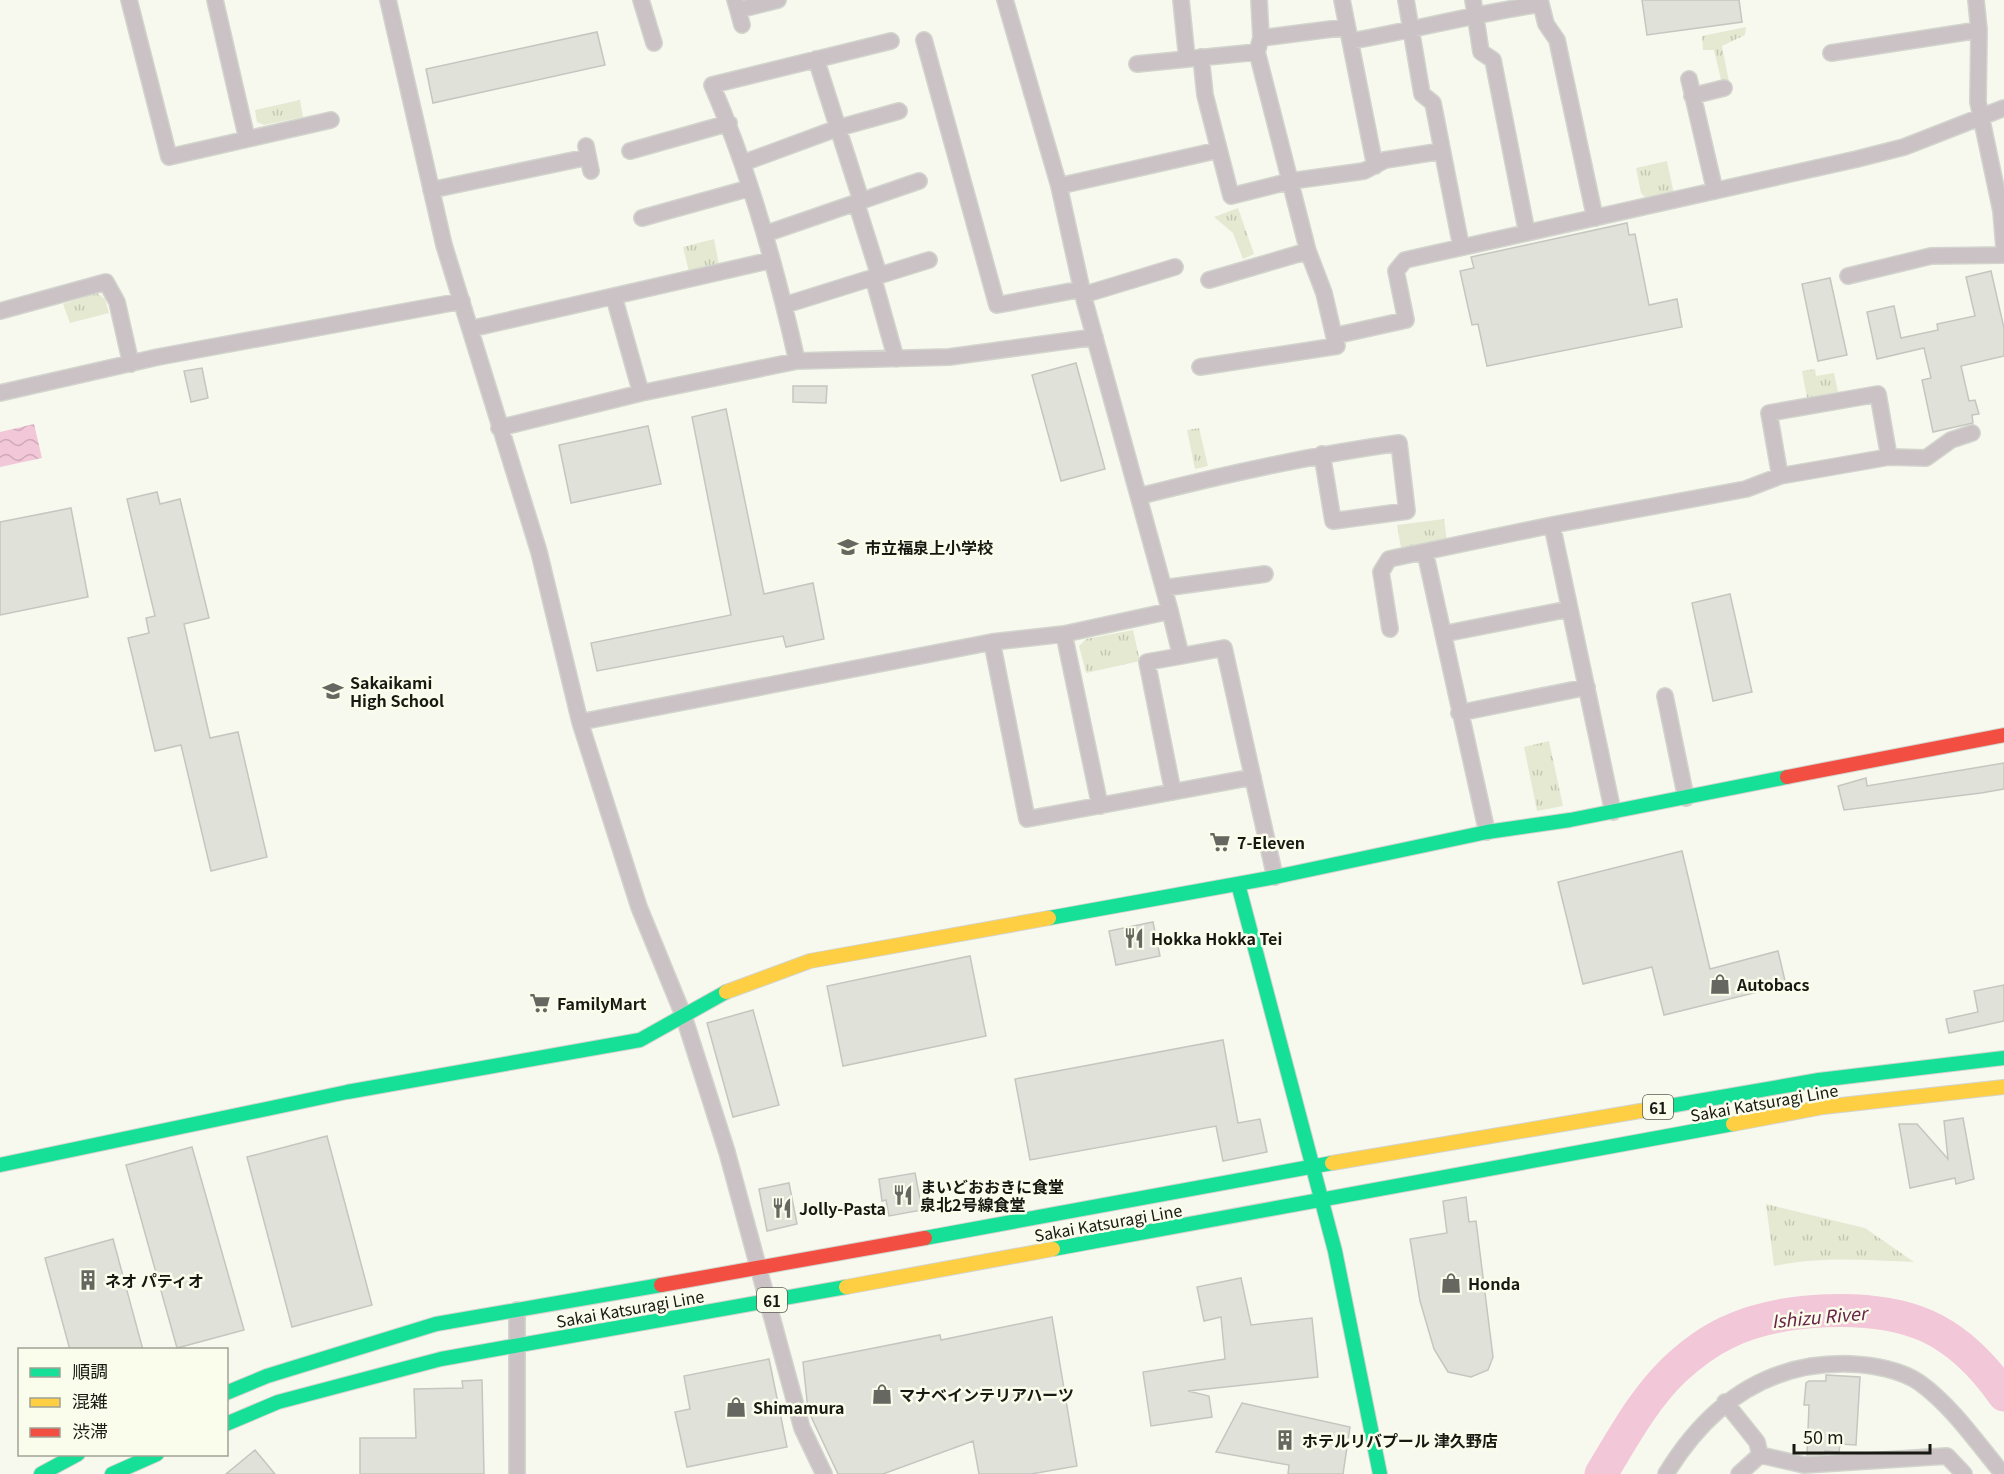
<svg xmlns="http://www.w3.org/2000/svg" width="2004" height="1474" viewBox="0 0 2004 1474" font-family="Georgia,'Noto Sans JP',serif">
<defs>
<pattern id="park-tufts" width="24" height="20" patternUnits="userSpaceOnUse" patternTransform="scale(1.5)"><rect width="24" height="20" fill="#e5e9d1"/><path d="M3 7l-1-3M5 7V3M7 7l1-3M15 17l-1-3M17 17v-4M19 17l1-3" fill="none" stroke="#c4c7b3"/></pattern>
<pattern id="water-waves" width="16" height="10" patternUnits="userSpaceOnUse" patternTransform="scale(1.5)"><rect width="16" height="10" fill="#f2c7d7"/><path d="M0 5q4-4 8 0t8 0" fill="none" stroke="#cfaab8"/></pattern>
</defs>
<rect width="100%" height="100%" fill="#f7f9ef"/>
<path fill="url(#park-tufts)" d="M 1746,27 L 1745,35 L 1722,46 L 1729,82 L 1722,84 L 1714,50 L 1703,50 L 1702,36 Z
M 300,100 L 303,117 L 264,125 L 257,122 L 255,110 Z
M 1667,161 L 1674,194 L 1647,199 L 1641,193 L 1636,168 Z
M 1238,208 L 1254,254 L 1243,259 L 1233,233 L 1214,217 Z
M 714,239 L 719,265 L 689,272 L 683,247 Z
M 97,293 L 105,299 L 109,313 L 70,323 L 63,304 Z
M 1815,369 L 1816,376 L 1834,373 L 1838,392 L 1807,398 L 1802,371 Z
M 1199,428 L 1208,466 L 1195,469 L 1187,430 Z
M 1444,519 L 1447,541 L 1401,548 L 1397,525 Z
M 1133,630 L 1140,661 L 1086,673 L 1079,646 L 1086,639 Z
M 1549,741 L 1563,806 L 1537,811 L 1524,747 Z
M 1766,1204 L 1865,1228 L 1914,1262 C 1867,1260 1821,1256 1774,1266 Z"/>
<path fill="url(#water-waves)" d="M 34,424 L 42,458 L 0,467 L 0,432 Z"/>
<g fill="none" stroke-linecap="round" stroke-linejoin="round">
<path stroke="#f2c7d7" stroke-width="33" d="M 1601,1474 C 1623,1438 1643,1400 1674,1370 C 1688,1357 1709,1341 1726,1333 C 1779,1307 1873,1302 1927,1326 C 1958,1340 1985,1368 2004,1395"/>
</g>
<path fill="#e0e2da" stroke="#c5c6bf" stroke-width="1.5" d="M 1642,0 L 1739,0 L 1742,22 L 1647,35 Z
M 597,32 L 605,65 L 433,103 L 426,69 Z
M 1627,223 L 1629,235 L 1635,234 L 1649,305 L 1677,299 L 1682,327 L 1487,366 L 1478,324 L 1472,325 L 1460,271 L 1474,268 L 1471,257 Z
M 1991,271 L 2004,328 L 2004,356 L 1961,366 L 1969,401 L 1975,400 L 1979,414 L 1972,415 L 1973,423 L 1933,432 L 1922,380 L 1931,378 L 1924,348 L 1877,359 L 1867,312 L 1894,306 L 1901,338 L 1938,330 L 1937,324 L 1975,316 L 1966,277 Z
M 1830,278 L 1847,355 L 1818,361 L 1802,284 Z
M 1076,363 L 1105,469 L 1061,481 L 1032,375 Z
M 202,368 L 208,398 L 191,402 L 184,371 Z
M 793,386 L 827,386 L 826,403 L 793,402 Z
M 726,409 L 764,594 L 813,583 L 824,639 L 786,647 L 783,636 L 597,671 L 591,643 L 731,615 L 692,417 Z
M 648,426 L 661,484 L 571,503 L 559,445 Z
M 157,492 L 160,504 L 180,499 L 209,618 L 184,624 L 210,738 L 238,732 L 267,857 L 211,871 L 181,745 L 155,751 L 128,638 L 149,633 L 146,618 L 155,616 L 127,499 Z
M 71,508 L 88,597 L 0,615 L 0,522 Z
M 1730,594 L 1752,692 L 1713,701 L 1692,603 Z
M 2004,763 L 2004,789 L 1981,793 L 1844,810 L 1838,786 L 1866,778 L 1867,786 Z
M 1682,851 L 1710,969 L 1778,951 L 1786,985 L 1664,1015 L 1652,967 L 1583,984 L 1558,882 Z
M 1153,922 L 1160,956 L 1116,965 L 1109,931 Z
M 970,956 L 986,1036 L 843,1066 L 827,986 Z
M 2004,985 L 2004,1021 L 1949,1033 L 1946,1019 L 1978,1012 L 1974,991 Z
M 753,1010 L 779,1105 L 733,1117 L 707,1023 Z
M 1223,1040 L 1238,1123 L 1260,1119 L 1267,1152 L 1223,1161 L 1216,1126 L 1030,1160 L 1015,1079 Z
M 1963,1118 L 1974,1179 L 1956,1184 L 1955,1178 L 1910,1188 L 1899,1124 L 1917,1124 L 1948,1159 L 1944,1121 Z
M 327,1136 L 372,1305 L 292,1327 L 247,1157 Z
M 192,1147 L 244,1330 L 177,1348 L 126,1165 Z
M 915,1173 L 922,1210 L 889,1216 L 886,1200 L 882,1201 L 879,1179 Z
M 789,1183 L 797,1224 L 767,1231 L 759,1189 Z
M 1466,1197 L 1469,1222 L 1476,1221 L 1493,1357 L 1488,1370 L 1471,1377 L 1448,1372 L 1434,1349 L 1420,1301 L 1410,1239 L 1447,1233 L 1443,1201 Z
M 113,1239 L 143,1350 L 70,1350 L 45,1258 Z
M 1241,1278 L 1251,1325 L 1312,1318 L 1318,1377 L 1188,1391 L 1209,1396 L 1212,1417 L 1151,1426 L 1143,1372 L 1225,1359 L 1221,1317 L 1204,1321 L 1197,1287 Z
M 1052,1317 L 1077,1466 L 1031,1474 L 979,1474 L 973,1441 L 883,1474 L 838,1474 L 808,1410 L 803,1362 L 940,1335 L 941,1340 Z
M 769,1359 L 787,1447 L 687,1467 L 675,1412 L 690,1409 L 684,1376 Z
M 1826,1375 L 1860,1377 L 1856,1445 L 1840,1444 L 1839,1452 L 1825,1451 L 1825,1454 L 1807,1455 L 1809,1405 L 1804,1405 L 1806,1383 L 1809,1381 L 1826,1381 Z
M 482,1380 L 484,1474 L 360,1474 L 360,1438 L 416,1438 L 414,1389 L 463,1388 L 462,1381 Z
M 1242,1403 L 1350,1427 L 1343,1474 L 1288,1474 L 1289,1465 L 1216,1452 Z
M 255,1450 L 275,1474 L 226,1474 Z"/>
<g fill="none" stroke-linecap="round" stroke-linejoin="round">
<g stroke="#d2d4cd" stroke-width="18">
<path id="street" d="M 129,0 L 169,157 L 331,120
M 215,0 L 247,139
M 388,0 L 444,245 L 539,552 L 580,722 L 639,907 L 684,1017 L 727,1152 L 802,1428 L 824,1474
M 641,0 L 654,43
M 735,0 L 738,10 L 778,0
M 1181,0 L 1187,59
M 1259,0 L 1261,38 L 1257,52 L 1308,251 L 1324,293 L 1334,336
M 1342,0 L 1375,166
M 1406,0 L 1422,94 L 1433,103 L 1461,246
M 1473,0 L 1481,52 L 1493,60 L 1527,233
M 1540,0 L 1546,24 L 1557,40 L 1595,218
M 1976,0 L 1979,30 L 1978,102 L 2001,211 L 2004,247
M 738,10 L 742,25
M 1261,38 L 1347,27
M 924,40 L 997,305 L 1082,289
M 1351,41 C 1415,30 1477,13 1541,4
M 1831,53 L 1979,30
M 1201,57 L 1205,95 L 1231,196 L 1291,181 L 1364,171 L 1385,160 L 1442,151
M 816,59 L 861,200
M 1137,64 L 1257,52
M 1689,79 L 1715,191
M 1692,96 L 1724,88
M 586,146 L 591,171
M 630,151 L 729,123
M 743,163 L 838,128 L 899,111
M 1059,186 L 1219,150
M 431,190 L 588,157
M 856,202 L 879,275
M 642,218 L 750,188
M 765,234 L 919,181
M 1848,276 L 1931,256 L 2004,255
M 873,277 L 896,359
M 1209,280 L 1308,251
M 1083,295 L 1175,267
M 614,297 L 641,393
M 785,305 L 929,260
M 0,311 L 106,282 L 117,302 L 131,364
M 470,329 L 772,260
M 797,361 C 776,267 750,173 712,85 L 891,41
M 1200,367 L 1337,346 L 1334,336 L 1406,320 L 1396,271 L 1405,260 L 1857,159 L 1904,147 L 2004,108
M 0,393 L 158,357 L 462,301
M 499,428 L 641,393 L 797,361 L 949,357 L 1095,337
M 1780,476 L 1769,413 L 1878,394 L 1889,457
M 1140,496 C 1226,474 1311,455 1399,443 L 1407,511 L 1333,521 L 1322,454
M 1552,525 L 1613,812
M 1425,552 L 1487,832
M 1164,588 L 1265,574
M 1170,611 L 1181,656 L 1224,648 L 1275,877
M 1390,629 L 1381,572 L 1389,559 L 1552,525 L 1746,489 L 1780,476 L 1889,457 L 1926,458 L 1951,440 L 1972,433
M 1064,634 L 1100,806
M 1443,634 L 1569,609
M 992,642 L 1027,819 L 1253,777
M 1665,696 L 1686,798
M 1459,713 L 1587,687
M 580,722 L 992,642 L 1064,634 L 1170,611 L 1083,295 L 1059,186 L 1005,0
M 1173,792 L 1147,662 L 1181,656
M 517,1310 L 517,1474
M 1725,1402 L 1757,1442 L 1760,1455 L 1739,1474
M 1760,1455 L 1804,1465 L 1947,1456 L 1964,1474
M 1666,1474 C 1708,1405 1767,1361 1851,1364 C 1873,1365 1902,1370 1920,1383 C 1953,1407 1977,1443 2003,1474"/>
</g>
<g stroke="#d2d4cd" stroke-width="16">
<path id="fast" d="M 1238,884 L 1335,1251 L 1380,1474
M 1049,918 L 1275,877 L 1487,832 L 1570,820 L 1787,777
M 1646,1110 L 1819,1080 L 2004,1058
M 0,1165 L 347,1092 L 640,1040 L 726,992
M 925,1238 L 1332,1163
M 1053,1249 L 1733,1124
M 226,1393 L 267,1376 L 436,1324 L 661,1285
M 226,1424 L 278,1402 L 441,1359 L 846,1287
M 41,1474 L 78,1454
M 112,1474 L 157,1454"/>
</g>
<g stroke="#d2d4cd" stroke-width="16">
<path id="slow" d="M 726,992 L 810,961 L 1049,918
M 1733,1124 L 1823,1107 L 2004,1087
M 1332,1163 L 1646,1110
M 846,1287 L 1053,1249"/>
</g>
<g stroke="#d2d4cd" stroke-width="16">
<path id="jam" d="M 1787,777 L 2004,735
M 661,1285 L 925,1238"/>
</g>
<use href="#street" stroke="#cac2c4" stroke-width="15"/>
<use href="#fast" stroke="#16e098" stroke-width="14"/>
<use href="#slow" stroke="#ffcf43" stroke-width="14"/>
<use href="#jam" stroke="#f24e42" stroke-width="14"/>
</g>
<defs>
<g id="school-bare" transform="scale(1.62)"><path d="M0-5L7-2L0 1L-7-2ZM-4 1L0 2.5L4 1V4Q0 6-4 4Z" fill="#666760" stroke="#fafdeb" stroke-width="2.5" paint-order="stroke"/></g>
<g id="supermarket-bare" transform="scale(1.62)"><path d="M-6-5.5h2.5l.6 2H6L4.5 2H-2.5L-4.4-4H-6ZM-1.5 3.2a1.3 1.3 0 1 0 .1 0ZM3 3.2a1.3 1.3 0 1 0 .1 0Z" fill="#666760" stroke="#fafdeb" stroke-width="2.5" paint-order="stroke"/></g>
<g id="restaurant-bare" transform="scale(1.62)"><path d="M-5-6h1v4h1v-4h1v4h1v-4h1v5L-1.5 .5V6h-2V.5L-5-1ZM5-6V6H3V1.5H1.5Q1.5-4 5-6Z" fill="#666760" stroke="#fafdeb" stroke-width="2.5" paint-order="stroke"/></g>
<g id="shop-bare" transform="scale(1.62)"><path d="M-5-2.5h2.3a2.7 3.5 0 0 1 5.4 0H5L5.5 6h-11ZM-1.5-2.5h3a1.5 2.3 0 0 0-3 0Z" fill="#666760" stroke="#fafdeb" stroke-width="2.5" paint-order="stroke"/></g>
<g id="building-bare" transform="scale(1.62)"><path d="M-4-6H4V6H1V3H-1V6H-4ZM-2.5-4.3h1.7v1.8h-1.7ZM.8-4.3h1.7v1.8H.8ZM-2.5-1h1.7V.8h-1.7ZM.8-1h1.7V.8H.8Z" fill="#666760" stroke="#fafdeb" stroke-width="2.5" paint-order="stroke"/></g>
</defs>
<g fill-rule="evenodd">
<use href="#school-bare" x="848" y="547"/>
<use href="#school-bare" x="333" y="691"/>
<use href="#supermarket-bare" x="1220" y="842"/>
<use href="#restaurant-bare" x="1134" y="938"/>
<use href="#shop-bare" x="1720" y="984"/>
<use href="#supermarket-bare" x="540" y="1003"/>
<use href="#restaurant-bare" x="903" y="1195"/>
<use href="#restaurant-bare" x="782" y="1208"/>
<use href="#building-bare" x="88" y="1280"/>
<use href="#shop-bare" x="1451" y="1283"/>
<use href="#shop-bare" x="882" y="1394"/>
<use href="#shop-bare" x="736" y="1407"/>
<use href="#building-bare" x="1285" y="1440"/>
</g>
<g text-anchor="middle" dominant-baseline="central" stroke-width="5" stroke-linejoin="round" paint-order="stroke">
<g fill="#fafdeb" stroke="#5c5d54" stroke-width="1.5">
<rect x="1643" y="1095" width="30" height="24" rx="4.5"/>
<rect x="757" y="1288" width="30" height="24" rx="4.5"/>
</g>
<g font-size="15" font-weight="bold" fill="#181913">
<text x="1658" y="1107">61</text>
<text x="772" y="1300">61</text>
</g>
<g font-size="16" font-weight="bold" fill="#181913" stroke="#fafdeb" text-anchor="start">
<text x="865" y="547">市立福泉上小学校</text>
<text x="350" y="682">Sakaikami<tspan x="350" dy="18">High School</tspan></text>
<text x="1237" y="842">7-Eleven</text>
<text x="1151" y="938">Hokka Hokka Tei</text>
<text x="1737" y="984">Autobacs</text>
<text x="557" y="1003">FamilyMart</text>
<text x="920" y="1186">まいどおおきに食堂<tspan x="920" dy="18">泉北2号線食堂</tspan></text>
<text x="799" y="1208">Jolly-Pasta</text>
<text x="105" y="1280">ネオ パティオ</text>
<text x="1468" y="1283">Honda</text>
<text x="899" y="1394">マナベインテリアハーツ</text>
<text x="753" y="1407">Shimamura</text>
<text x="1302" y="1440">ホテルリバプール 津久野店</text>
</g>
<g font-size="16" fill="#181913" stroke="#fafdeb">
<text transform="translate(1764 1102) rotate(-10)">Sakai Katsuragi Line</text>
<text transform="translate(1108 1222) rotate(-10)">Sakai Katsuragi Line</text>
<text transform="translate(630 1308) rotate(-10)">Sakai Katsuragi Line</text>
</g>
<g font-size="18" font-style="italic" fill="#6b2449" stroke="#fafdeb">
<text transform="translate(1819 1316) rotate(-5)">Ishizu River</text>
</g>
</g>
<rect x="18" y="1348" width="210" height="108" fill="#fafdeb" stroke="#a0a295" stroke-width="1.5"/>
<rect x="30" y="1368" width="30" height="9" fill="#16e098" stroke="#a0a295" stroke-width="1.5"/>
<text x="72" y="1378" font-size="18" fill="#181913">順調</text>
<rect x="30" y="1398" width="30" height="9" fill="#ffcf43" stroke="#a0a295" stroke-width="1.5"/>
<text x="72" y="1408" font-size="18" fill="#181913">混雑</text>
<rect x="30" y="1428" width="30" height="9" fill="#f24e42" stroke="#a0a295" stroke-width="1.5"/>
<text x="72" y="1438" font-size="18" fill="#181913">渋滞</text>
<path d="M1794 1444v9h136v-9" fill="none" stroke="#181913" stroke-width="3"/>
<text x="1803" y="1444" font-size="18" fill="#181913" stroke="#fafdeb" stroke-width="4.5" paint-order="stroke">50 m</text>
</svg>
